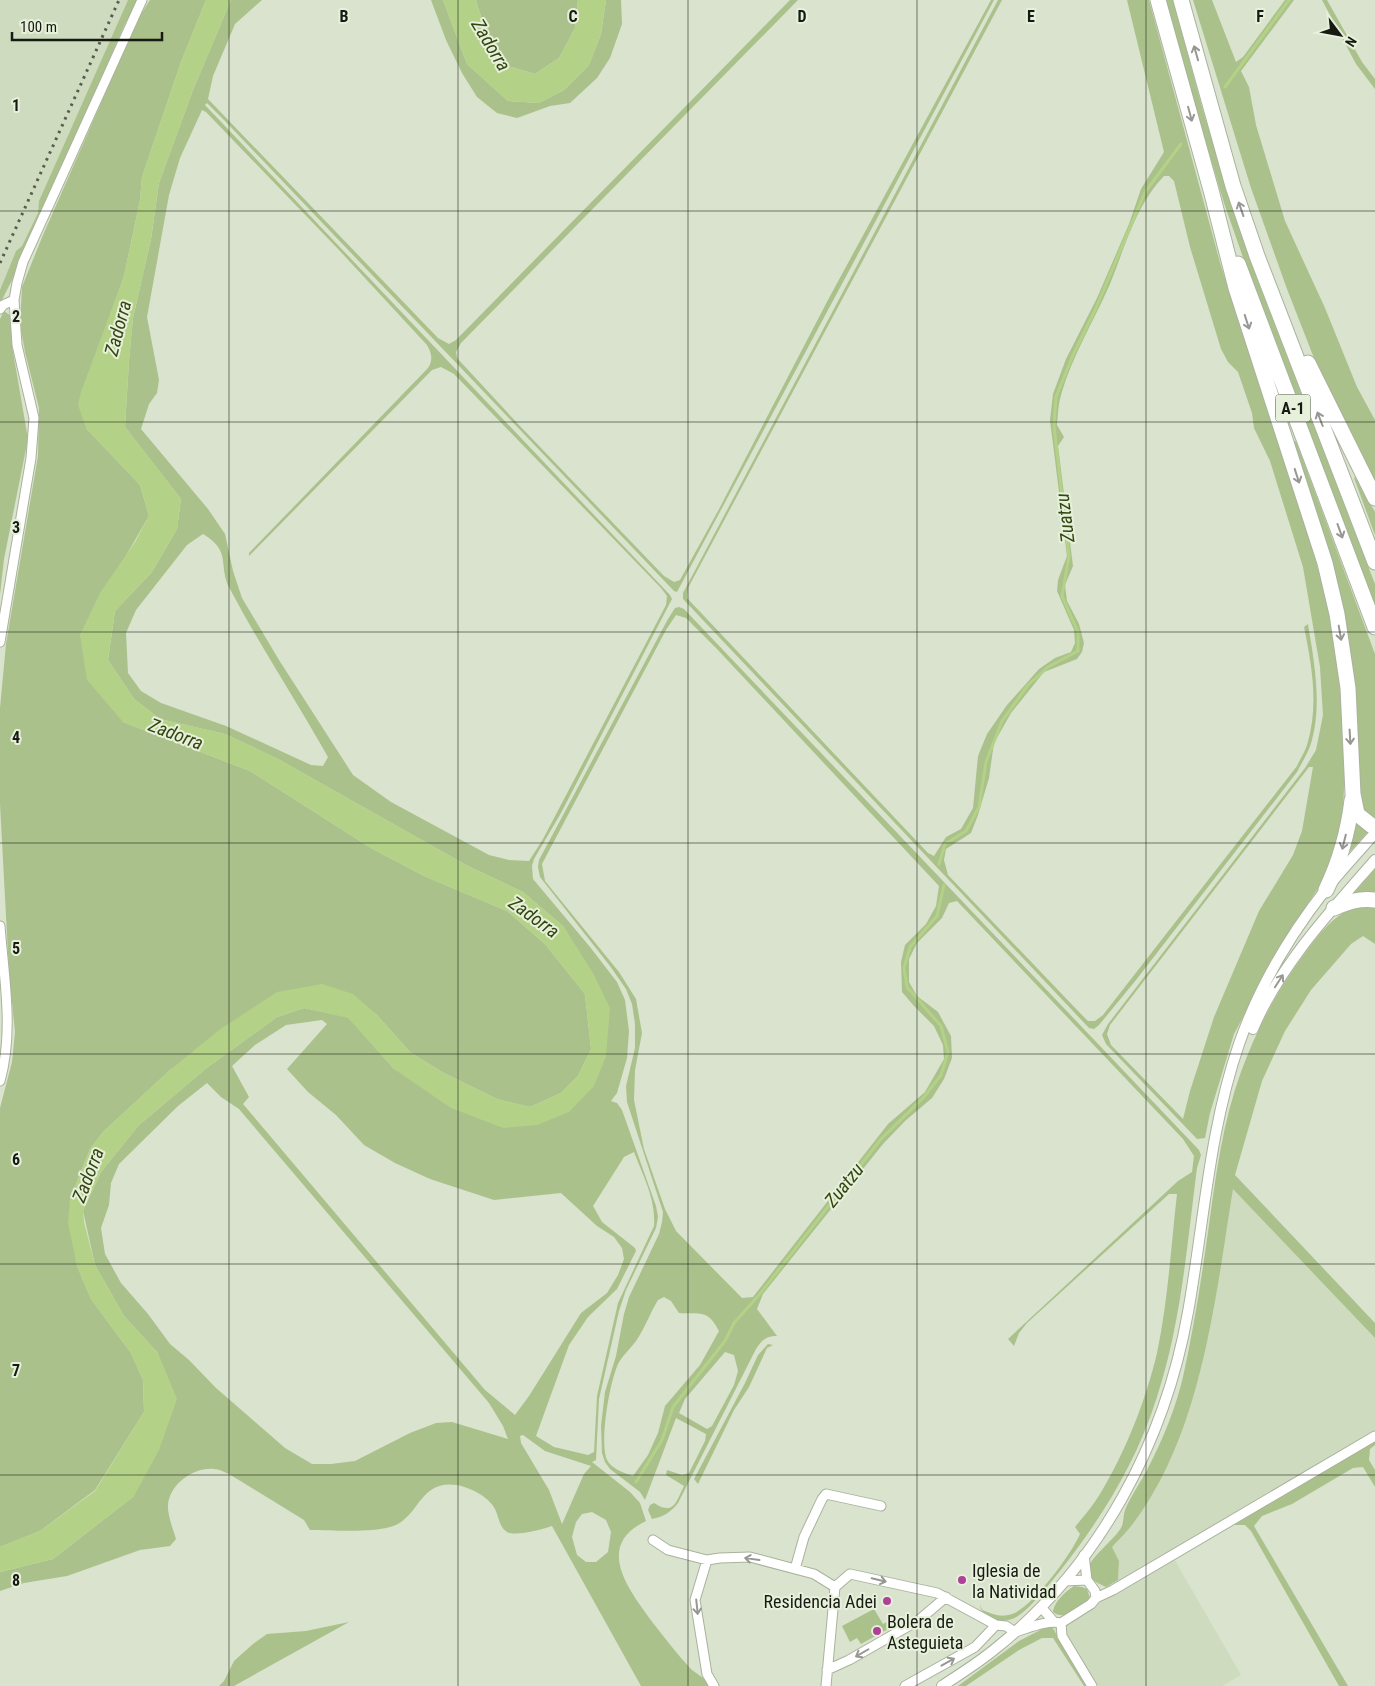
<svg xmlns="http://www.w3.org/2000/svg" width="1375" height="1686" viewBox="0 0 1375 1686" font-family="'Roboto Condensed',sans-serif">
<rect width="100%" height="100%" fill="#d9e3cd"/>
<path fill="#cedbbe" d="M 0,0 L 128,0 L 39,201 L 38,213 L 22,246 L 16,251 L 0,290 Z
M 1233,1188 L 1375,1338 L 1375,1440 L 1174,1559 L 1241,1675 L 1222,1686 L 1088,1686 L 1052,1627 L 1063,1616 L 1088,1602 L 1090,1598 L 1118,1580 L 1119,1561 L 1111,1547 L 1132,1525 L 1165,1471 L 1188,1413 L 1201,1369 L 1213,1314 Z"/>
<path fill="#abc18b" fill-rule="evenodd" d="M 128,0 L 138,0 L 124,26 L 15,274 L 0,304 L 0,290 L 16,251 L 22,246 L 38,213 L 39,201 Z
M 150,0 L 206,0 L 181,62 L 142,177 L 140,200 L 124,276 L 108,321 L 86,428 L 140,485 L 149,516 L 80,635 L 123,722 L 250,771 L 371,848 L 424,876 L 507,911 L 545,944 L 585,994 L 591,1049 L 578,1076 L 561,1093 L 530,1107 L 497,1099 L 442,1072 L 410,1052 L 376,1014 L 322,984 L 170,1070 L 103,1132 L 90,1149 L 70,1199 L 77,1266 L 91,1299 L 131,1353 L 143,1380 L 144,1412 L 95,1490 L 40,1531 L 0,1547 L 0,1108 L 12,1062 L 15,1032 L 9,972 L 0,804 L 0,708 L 6,644 L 38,456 L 39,408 L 25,352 L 20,324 L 22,287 L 43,235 L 138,19 Z
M 231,0 L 262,0 L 235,24 L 213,76 L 208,99 L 438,338 L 449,344 L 456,340 L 790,0 L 798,0 L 461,343 L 456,352 L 457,358 L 518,424 L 664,576 L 674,582 L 680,580 L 718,511 L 829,298 L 991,0 L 994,0 L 677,592 L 674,591 L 225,121 L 207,103 L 205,105 L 670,595 L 672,599 L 561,813 L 534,859 L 532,866 L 533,879 L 590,947 L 617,982 L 625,1000 L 629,1031 L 627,1058 L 617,1093 L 611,1101 L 617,1103 L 622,1110 L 656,1206 L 658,1217 L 656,1228 L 626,1290 L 619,1311 L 599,1399 L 596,1460 L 592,1462 L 630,1492 L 640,1503 L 646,1521 C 593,1546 630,1591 653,1623 C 665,1638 677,1654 690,1668 C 696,1674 706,1678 710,1686 L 641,1686 L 552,1526 C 543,1529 515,1537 507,1532 C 499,1527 499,1517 495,1509 C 488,1496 471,1488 457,1485 C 418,1479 420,1519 390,1527 C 370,1533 332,1530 310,1530 L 304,1520 L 229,1474 C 224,1472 219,1469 214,1469 C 194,1467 171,1483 168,1504 C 167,1514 173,1529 176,1539 L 170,1546 L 140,1550 L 67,1576 L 24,1583 L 0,1591 L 0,1572 L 53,1559 L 134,1496 L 158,1353 L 124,1316 L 95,1265 L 83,1211 L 101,1172 L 139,1125 L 208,1067 L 277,1017 L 304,1008 L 348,1017 L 394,1069 L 537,1125 L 606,1056 L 564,927 L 523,892 L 466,865 L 278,759 L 225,734 L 160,719 L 134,699 L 108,660 L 115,611 L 152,572 L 177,529 L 181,499 L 125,427 L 129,360 L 133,318 L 151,239 L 159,183 L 193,90 ZM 202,110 L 206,112 L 339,250 L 427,345 C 432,354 433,360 428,368 L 249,553 L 249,556 L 432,370 L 441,367 L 454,374 L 661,588 L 667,596 L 666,605 L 543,839 L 529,861 L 509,860 L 489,855 L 391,802 L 353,775 L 279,660 L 242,598 L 233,571 L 225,534 L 208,509 L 141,429 L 149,404 L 157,393 L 159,380 L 147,317 L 169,195 L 180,158 ZM 203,534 C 233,552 217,565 230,589 C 260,646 296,700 328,757 L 323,766 L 311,765 L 226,726 L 161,703 L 141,691 L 128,673 L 126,633 L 136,610 L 187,545 ZM 322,1020 L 327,1024 L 287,1069 L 308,1092 L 336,1115 L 364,1145 L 395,1163 L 430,1179 L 494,1200 L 561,1193 L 597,1226 L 614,1237 L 622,1248 L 624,1259 L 618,1275 L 607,1293 L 581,1313 L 529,1396 L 515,1415 L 485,1390 L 243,1104 L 249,1097 L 232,1066 L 255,1045 L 286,1025 ZM 207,1083 L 221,1097 L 239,1109 L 489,1403 L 503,1426 L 508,1439 L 452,1422 L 436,1423 L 410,1433 L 355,1461 L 331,1464 L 312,1464 L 285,1448 L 216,1388 L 189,1360 L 170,1344 L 148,1314 L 121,1283 L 105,1254 L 101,1228 L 109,1205 L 111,1183 L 119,1164 L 178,1106 ZM 634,1152 C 643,1176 656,1199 654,1226 L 618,1303 L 597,1396 L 594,1452 L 588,1455 L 554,1447 L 536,1436 L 569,1345 L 588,1317 L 617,1289 L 636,1251 L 635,1248 L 602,1222 L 593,1206 L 624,1157 ZM 523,1435 L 545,1451 L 591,1466 L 584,1474 L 562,1524 L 549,1490 L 521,1443 L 520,1436 ZM 592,1512 L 606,1520 L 611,1532 L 608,1552 L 596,1562 L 586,1562 L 577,1555 L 572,1537 L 576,1522 L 582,1514 Z
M 431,0 L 443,0 L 467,64 L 508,101 L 539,103 L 564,90 L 589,65 L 601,34 L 606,0 L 621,0 L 622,24 L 610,58 L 597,78 L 570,103 L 550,106 L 517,118 L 497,113 L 477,97 L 462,73 L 446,40 Z
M 476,0 L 578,0 L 575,28 L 559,58 L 535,74 L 508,66 C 495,45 482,25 476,0 Z
M 998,0 L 1002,0 L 688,588 L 687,598 L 928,853 L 934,856 L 946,837 L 961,829 L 973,808 L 978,756 L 987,734 L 1007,705 L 1039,669 L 1055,658 L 1071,652 L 1075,643 L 1074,630 L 1057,591 L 1058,580 L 1067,556 L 1050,420 L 1053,394 L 1066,359 L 1097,298 L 1129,224 L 1141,189 L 1164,152 L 1127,0 L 1149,0 L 1221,266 L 1305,522 L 1327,602 L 1337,666 L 1346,743 L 1343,811 L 1334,852 L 1319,887 L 1291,928 L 1234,1034 L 1210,1113 L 1205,1138 L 1197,1139 L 1106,1044 L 1102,1035 L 1108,1024 L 1305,768 L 1316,750 L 1323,715 L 1320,667 L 1303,567 L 1270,461 L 1254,428 L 1252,413 L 1238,372 L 1228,362 L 1221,349 L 1190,247 L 1174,181 L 1169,176 L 1164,176 C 1136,205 1125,247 1110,284 C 1094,321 1072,356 1061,395 C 1058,405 1058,415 1057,425 L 1064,437 L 1058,446 L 1073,566 L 1065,585 L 1067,601 L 1079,624 L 1084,643 L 1082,652 L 1077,659 L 1044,672 L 1011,713 L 994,743 L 989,778 L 978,815 L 971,833 L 946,849 L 944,860 L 948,875 L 1079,1012 L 1088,1021 L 1095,1021 L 1103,1015 L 1297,766 C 1300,759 1305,752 1307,745 C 1319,706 1312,666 1304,627 L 1308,624 C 1314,661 1322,703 1312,740 C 1309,752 1302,762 1297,772 L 1136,980 L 1099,1025 L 1094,1029 L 1089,1028 L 683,599 L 683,593 ZM 1309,767 L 1313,767 L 1302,831 L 1293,855 L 1259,911 L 1214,1017 L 1190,1091 L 1183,1119 L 1111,1045 L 1107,1034 L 1110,1025 Z
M 1166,0 L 1173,0 L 1203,111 L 1231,201 L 1259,284 L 1375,584 L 1375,605 L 1253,286 L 1224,203 L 1197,113 Z
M 1193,0 L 1212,0 L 1236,62 L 1243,57 L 1285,0 L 1294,0 L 1241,71 L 1249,87 L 1256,125 L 1285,221 L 1325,308 L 1357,387 L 1375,420 L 1375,484 L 1321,376 L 1287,289 L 1251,188 Z
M 1322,0 L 1327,0 L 1362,62 L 1375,79 L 1375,89 L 1356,64 Z
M 4,311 L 11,316 L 12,346 L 28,439 L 4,559 L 0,595 L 0,319 Z
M 1296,441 L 1375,654 L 1375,819 L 1365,812 L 1359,801 L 1357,719 L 1351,664 L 1292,442 Z
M 1355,477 L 1375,512 L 1375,535 L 1354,478 Z
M 679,607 L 684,609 L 1199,1150 L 1201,1155 L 1197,1168 C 1187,1245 1181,1325 1156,1400 C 1136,1463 1101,1519 1060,1571 C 1050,1583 1026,1615 1012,1619 C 1006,1621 999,1621 993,1621 L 981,1610 L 980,1604 L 982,1610 C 993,1614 1000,1618 1012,1614 C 1032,1608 1072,1553 1080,1534 L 1075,1527 C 1083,1517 1093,1506 1100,1494 C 1125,1453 1146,1400 1157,1353 C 1168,1301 1171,1246 1177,1194 L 1169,1194 L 1027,1323 L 1019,1333 L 1014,1346 L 1008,1339 L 1178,1181 L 1192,1172 L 1194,1156 L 1183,1139 L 957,901 L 949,903 L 942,918 L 917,943 L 909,959 L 909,982 L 917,996 L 938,1012 L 951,1036 L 952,1058 L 944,1079 L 932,1098 L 905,1121 L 883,1144 L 763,1294 L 757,1309 L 777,1336 C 766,1336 762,1340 756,1349 L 678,1503 C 671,1512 663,1517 652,1519 L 648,1510 L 650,1505 L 654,1503 C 674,1516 676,1502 684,1486 L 666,1475 L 667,1470 L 682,1475 L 689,1473 L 705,1441 L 706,1434 L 676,1418 L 645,1500 L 640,1492 L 610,1469 L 605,1462 L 602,1453 L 601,1426 L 605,1392 L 616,1356 L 624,1314 L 629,1297 L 659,1234 L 662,1222 L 663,1212 L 627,1102 L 626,1086 L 635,1048 L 635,1024 L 632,1004 L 626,989 L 610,966 L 540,877 L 538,867 L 539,860 L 668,619 L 675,608 ZM 676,615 L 686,618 L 717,649 L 939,886 L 936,906 L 926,924 L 905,945 L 901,962 L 902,992 L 914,1006 L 934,1026 L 943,1045 L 944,1059 L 925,1092 L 888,1124 L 753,1297 L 742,1298 L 676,1231 L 665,1209 L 644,1149 L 634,1100 L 635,1070 L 642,1033 L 636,999 L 619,972 L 545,881 L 542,864 L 666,630 ZM 664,1297 L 671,1301 L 679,1313 C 700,1314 708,1309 719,1331 L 700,1365 L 665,1406 L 658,1433 L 648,1455 L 633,1476 C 624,1473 612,1469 607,1460 C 599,1442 610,1379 619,1362 C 624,1354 631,1348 636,1341 C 645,1328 650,1313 658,1300 ZM 725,1352 L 734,1355 L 738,1371 L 734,1385 L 712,1426 L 707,1429 L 679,1413 L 685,1399 Z
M 1355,822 L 1368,832 L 1346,856 Z
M 1375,869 L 1375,893 L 1354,893 Z
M 1357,906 L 1375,906 L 1375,944 L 1363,936 L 1351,944 L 1311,990 L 1285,1031 L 1262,1081 L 1235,1175 L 1375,1323 L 1375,1338 L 1233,1189 C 1215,1300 1202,1433 1132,1525 C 1126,1533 1118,1540 1112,1547 L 1119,1561 L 1118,1580 L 1106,1587 C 1099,1584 1088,1579 1088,1570 C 1088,1559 1114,1540 1121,1528 C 1124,1523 1123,1516 1125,1510 C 1131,1495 1142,1481 1149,1466 C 1163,1439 1176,1407 1183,1377 C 1194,1327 1202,1276 1209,1225 C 1216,1174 1223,1121 1241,1072 C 1256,1031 1276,992 1302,957 C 1319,935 1330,917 1357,906 Z
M 768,1344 L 773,1345 L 767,1348 L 749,1387 L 734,1410 L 698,1484 L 694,1479 L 745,1383 L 758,1355 Z
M 1375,1440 L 1375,1445 L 1370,1449 L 1369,1460 L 1375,1470 L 1375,1487 L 1363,1467 L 1353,1468 L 1292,1504 L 1262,1516 L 1254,1526 L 1348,1686 L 1339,1686 L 1251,1531 L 1245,1525 L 1232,1525 Z
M 1074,1586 L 1082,1587 L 1087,1589 L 1090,1598 L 1088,1602 C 1077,1609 1065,1621 1053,1612 C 1054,1602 1066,1591 1074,1586 Z
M 874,1609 L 883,1624 L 894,1618 L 897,1624 L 861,1644 L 857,1638 L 850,1642 L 842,1626 Z
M 349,1622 L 234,1686 L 219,1686 L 224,1681 L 234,1661 L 253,1644 L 267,1634 L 306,1631 Z
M 1048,1626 L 1052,1627 L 1088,1686 L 1084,1686 L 1053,1638 L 1042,1638 L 1019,1650 L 966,1686 L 958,1686 L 1019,1641 Z"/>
<path fill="#b3d187" d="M 206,0 L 231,0 L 193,90 L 159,183 L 151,239 L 133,318 L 129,360 L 125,427 L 181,499 L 177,529 L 152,572 L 115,611 L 108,660 L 134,699 L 160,719 L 225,734 L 278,759 L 466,865 L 523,892 L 564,927 L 593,973 L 610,1008 L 606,1056 L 594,1086 L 569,1112 L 537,1125 L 503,1128 L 451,1108 L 394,1069 L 348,1018 L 304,1008 L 277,1017 L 208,1067 L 139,1125 L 101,1172 L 83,1211 L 84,1222 L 95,1265 L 124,1316 L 158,1353 L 177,1399 L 159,1450 L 134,1496 L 53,1559 L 0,1572 L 0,1547 L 40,1531 L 95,1491 L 144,1412 L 143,1380 L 131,1353 L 91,1299 L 77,1266 L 68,1223 L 70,1199 L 90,1149 L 103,1132 L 170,1070 L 219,1030 L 277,992 L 322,984 L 353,994 L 376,1014 L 410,1052 L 442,1072 L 497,1099 L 530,1107 L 561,1093 L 578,1076 L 591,1049 L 585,994 L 545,944 L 507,911 L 424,876 L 371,848 L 250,771 L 123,722 L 87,680 L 80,635 L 100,593 L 135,542 L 149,516 L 140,485 L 86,428 L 78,405 L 81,392 L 124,276 L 140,200 L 142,177 L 181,62 Z
M 443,0 L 476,0 C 482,25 495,45 508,66 L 535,74 L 559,58 L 575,28 L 578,0 L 606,0 L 601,34 L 589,65 L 564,90 L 539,103 L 508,101 L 467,64 Z"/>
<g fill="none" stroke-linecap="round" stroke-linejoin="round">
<path stroke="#b3d187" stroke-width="3" d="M 1225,87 L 1289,0
M 939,864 L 945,844 L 966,831 L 979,807 L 986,762 L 1002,721 L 1028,685 L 1048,667 L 1078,651 L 1078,632 L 1062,596 L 1069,556 L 1054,426 L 1056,397 L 1073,355 L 1096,308 L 1145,192 L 1181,144
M 636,1482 L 662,1440 L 673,1407 L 725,1341 L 734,1323 L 759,1295 L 881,1139 L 924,1097 L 941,1075 L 948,1052 L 941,1026 L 907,987 L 904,968 L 910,947 L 937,916 L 944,885"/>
<g stroke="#a9b29d" stroke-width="11">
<path id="minor" d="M 0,309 L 3,305 L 14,300
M 0,642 L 31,458 L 34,418 L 17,345 L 14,300 L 17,283 L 23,262 L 142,0
M 0,926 C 4,977 14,1031 0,1081
M 653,1540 L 668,1550 L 707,1560 L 720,1558 L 750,1557 L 814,1574 L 835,1587
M 707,1560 L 695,1600 L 707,1674 L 714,1686
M 795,1569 L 804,1537 L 822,1499 L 826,1494 L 881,1506
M 1064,1581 L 1087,1580
M 1096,1598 L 1113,1590 L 1375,1436
M 1041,1607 L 1054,1622
M 1061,1623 L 1062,1636 L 1092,1686
M 827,1670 L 849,1660 L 919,1620 L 946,1597
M 826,1686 L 835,1587 L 850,1574 L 937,1593 L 996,1625 L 1006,1626 L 1015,1632 C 1029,1628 1046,1620 1061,1623 L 1091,1604 L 1096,1598 L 1095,1591 L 1087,1580 L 1084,1555
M 905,1686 L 975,1647 L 996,1625"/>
</g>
<g stroke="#a9b29d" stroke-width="12">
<path id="tertiary" d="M 1253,1029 C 1280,965 1330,912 1375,860
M 942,1686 C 960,1674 978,1663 995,1649 C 1100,1565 1165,1442 1188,1312 C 1204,1223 1209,1131 1239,1044 C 1258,989 1290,935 1326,889 C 1342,870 1359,851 1375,833"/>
</g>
<g stroke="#a9b29d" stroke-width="17">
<path id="motorway" d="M 1158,0 L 1211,190 L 1236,288 L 1325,563 L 1337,614 L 1348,688 L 1353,794 L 1357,814 L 1372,826 L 1375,827
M 1181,0 L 1233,186 L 1257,256 L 1375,562
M 1238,264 L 1375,627
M 1308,363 L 1375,498
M 1326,890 C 1340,861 1348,833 1352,800
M 1334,908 C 1348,902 1359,898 1375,900"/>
</g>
<use href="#minor" stroke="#fff" stroke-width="9"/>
<use href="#tertiary" stroke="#fff" stroke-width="10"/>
<use href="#motorway" stroke="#fff" stroke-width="15"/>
<path stroke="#575c4f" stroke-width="3" stroke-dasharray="2.5 5" stroke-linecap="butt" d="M 0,263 L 119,0"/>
</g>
<defs><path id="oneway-shaft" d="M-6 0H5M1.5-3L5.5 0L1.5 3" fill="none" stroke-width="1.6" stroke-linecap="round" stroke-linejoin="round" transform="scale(1.25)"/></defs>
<g stroke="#979894">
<use href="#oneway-shaft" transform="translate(1196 53) rotate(-106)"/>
<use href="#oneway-shaft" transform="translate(1190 114) rotate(75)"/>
<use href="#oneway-shaft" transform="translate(1241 209) rotate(-109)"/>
<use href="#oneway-shaft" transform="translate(1247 322) rotate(72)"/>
<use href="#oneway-shaft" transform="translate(1320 419) rotate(-111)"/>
<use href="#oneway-shaft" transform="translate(1297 476) rotate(72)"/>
<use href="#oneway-shaft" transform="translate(1340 531) rotate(70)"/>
<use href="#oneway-shaft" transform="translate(1340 633) rotate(80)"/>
<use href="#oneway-shaft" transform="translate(1350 737) rotate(87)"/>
<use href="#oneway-shaft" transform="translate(1344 842) rotate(104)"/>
<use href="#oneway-shaft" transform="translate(1279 981) rotate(-57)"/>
<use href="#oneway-shaft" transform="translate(752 1559) rotate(-172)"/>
<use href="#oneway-shaft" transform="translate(879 1580) rotate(13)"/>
<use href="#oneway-shaft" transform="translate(697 1607) rotate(84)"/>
<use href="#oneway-shaft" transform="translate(862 1653) rotate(150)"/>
<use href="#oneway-shaft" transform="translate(948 1662) rotate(-29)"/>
</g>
<path fill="none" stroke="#171a12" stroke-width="1" stroke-opacity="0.55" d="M 229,0 L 229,1686M 458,0 L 458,1686M 688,0 L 688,1686M 917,0 L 917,1686M 1146,0 L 1146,1686M 0,211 L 1375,211M 0,422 L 1375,422M 0,632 L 1375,632M 0,843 L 1375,843M 0,1054 L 1375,1054M 0,1264 L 1375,1264M 0,1475 L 1375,1475"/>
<g fill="#b03f9a" stroke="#e6f0da" stroke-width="2">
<circle cx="962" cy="1580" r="5"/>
<circle cx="887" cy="1601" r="5"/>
<circle cx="877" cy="1631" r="5"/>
</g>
<g text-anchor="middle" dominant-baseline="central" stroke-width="4" stroke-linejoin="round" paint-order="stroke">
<rect fill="#e6f0da" stroke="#555a4e" stroke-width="1" x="1275.5" y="394.5" width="35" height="27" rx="4"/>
<g font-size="16" font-weight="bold" fill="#171a12">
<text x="1293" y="408">A-1</text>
</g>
<g font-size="18" fill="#171a12" stroke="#e6f0da" text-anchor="start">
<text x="972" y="1570">Iglesia de<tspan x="972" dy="21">la Natividad</tspan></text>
<text x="877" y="1601" text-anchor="end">Residencia Adei</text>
<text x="887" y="1621">Bolera de<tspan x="887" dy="21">Asteguieta</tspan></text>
</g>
<g font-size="19" font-style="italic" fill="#344511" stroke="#e6f0da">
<text transform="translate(491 45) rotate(59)">Zadorra</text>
<text transform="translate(118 328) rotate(-75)">Zadorra</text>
<text transform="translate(1065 518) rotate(-97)">Zuatzu</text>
<text transform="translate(176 734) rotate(21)">Zadorra</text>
<text transform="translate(534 917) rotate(36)">Zadorra</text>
<text transform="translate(88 1175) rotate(-69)">Zadorra</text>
<text transform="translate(844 1185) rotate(-51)">Zuatzu</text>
</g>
</g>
<g font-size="16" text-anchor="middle" font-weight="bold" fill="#171a12" stroke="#e6f0da" stroke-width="4" stroke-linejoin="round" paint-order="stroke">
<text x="344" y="22">B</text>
<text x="573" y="22">C</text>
<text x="802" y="22">D</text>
<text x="1031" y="22">E</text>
<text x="1260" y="22">F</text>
<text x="16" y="111">1</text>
<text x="16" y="322">2</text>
<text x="16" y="533">3</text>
<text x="16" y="743">4</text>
<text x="16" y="954">5</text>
<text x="16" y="1165">6</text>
<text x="16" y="1376">7</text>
<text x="16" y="1586">8</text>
</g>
<g transform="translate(1340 35) rotate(122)" stroke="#e6f0da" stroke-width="4" paint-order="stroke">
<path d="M0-4L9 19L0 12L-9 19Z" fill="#171a12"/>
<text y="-8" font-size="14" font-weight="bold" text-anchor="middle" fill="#171a12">N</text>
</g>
<path d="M12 32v8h150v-8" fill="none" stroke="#171a12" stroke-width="2.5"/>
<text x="20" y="32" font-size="15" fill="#171a12" stroke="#e6f0da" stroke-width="4" paint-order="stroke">100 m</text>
</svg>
